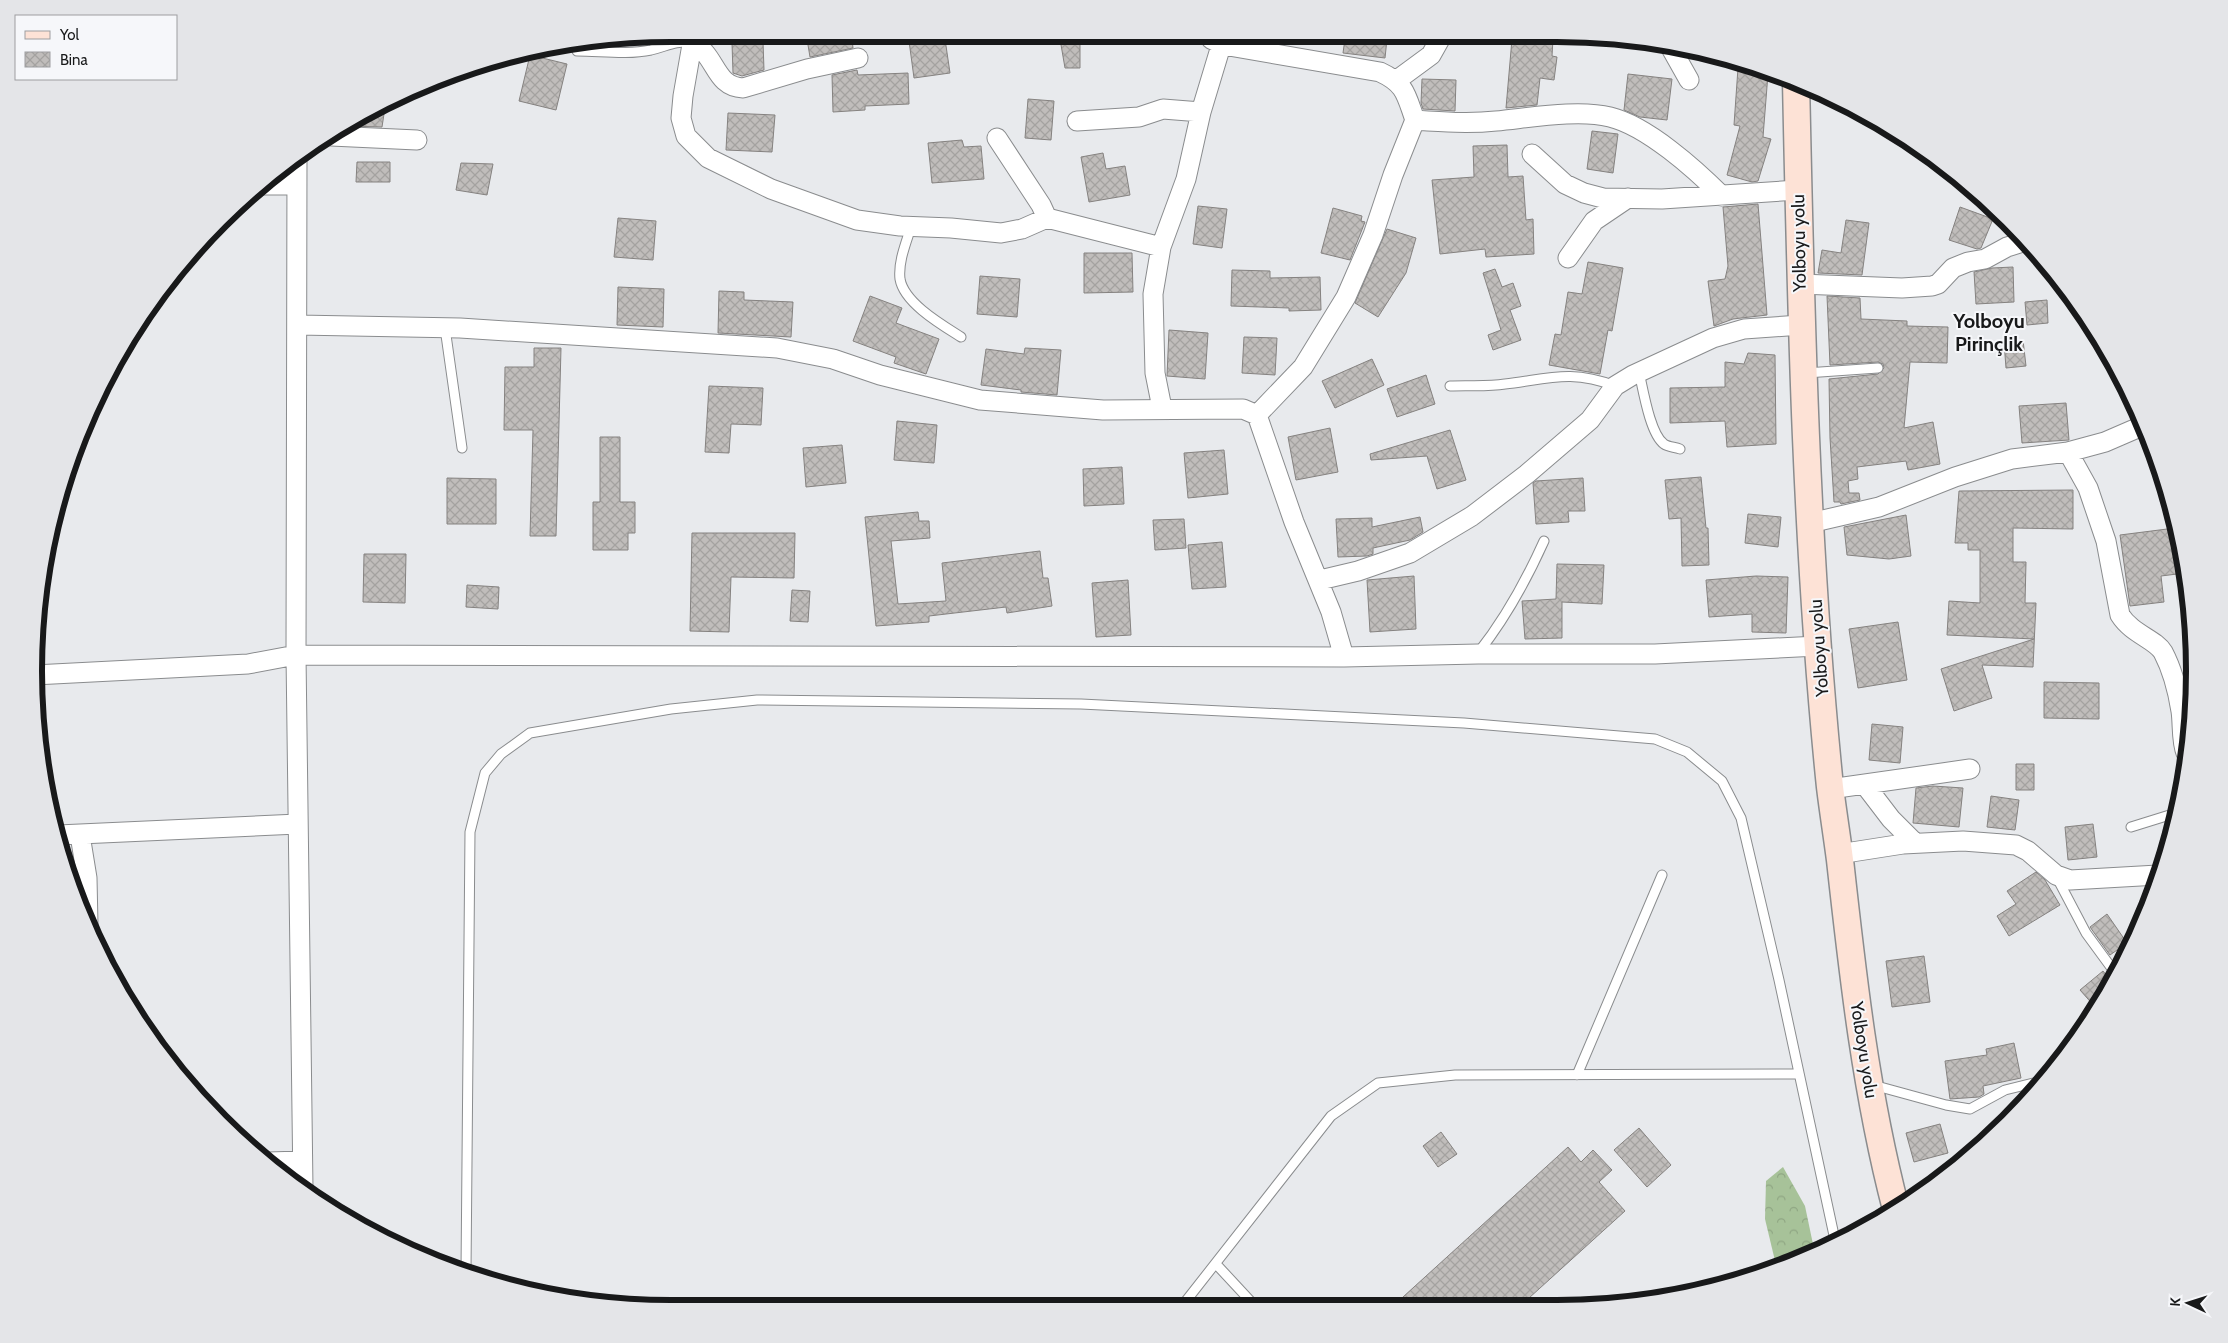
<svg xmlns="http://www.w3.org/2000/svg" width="2228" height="1343" viewBox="0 0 2228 1343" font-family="Cabin,sans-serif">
<defs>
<pattern id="forest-crowns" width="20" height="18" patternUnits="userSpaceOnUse" patternTransform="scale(1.25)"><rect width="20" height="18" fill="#a7c299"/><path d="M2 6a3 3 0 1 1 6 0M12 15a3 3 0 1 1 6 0" fill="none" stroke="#8fa683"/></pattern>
<pattern id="building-cross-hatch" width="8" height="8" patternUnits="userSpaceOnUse" patternTransform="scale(1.25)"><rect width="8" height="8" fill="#c0bdbb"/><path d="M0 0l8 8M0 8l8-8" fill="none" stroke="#a4a2a0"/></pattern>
</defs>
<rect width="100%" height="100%" fill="#e8eaed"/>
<path fill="url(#forest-crowns)" d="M 1783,1167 L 1805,1206 L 1814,1249 L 1776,1265 L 1765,1219 L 1766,1181 Z"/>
<path fill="url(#building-cross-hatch)" stroke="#858280" d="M 807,39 L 852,39 L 853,48 L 810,57 Z
M 913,39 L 945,39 L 950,73 L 914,78 L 909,41 Z
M 1060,39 L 1080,39 L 1080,68 L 1065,68 Z
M 1345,39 L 1387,39 L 1385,58 L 1343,53 Z
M 1512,39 L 1553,39 L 1552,56 L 1557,57 L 1554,80 L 1540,78 L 1537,105 L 1506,108 Z
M 763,42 L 764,70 L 742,76 L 733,73 L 732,43 Z
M 530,55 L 567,64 L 556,110 L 519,101 Z
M 1738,68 L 1768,74 L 1763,137 L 1771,139 L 1758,181 L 1752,182 L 1727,175 L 1740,126 L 1734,125 Z
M 857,70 L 858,75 L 908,73 L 909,104 L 865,106 L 865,110 L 833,112 L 832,75 Z
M 1628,74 L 1672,79 L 1667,120 L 1640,117 L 1624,110 Z
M 1422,79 L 1456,80 L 1455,111 L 1423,109 L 1421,103 Z
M 1028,99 L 1054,101 L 1051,140 L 1025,138 Z
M 386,101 L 382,127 L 348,126 L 366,114 Z
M 728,113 L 775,115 L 772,152 L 726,150 Z
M 1592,131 L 1618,134 L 1613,173 L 1587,169 Z
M 962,140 L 964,147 L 981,146 L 984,179 L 932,183 L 928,143 Z
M 1507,145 L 1508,177 L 1523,176 L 1526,220 L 1533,219 L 1534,254 L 1486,257 L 1485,249 L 1440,254 L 1432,180 L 1474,177 L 1473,146 Z
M 1103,153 L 1106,169 L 1125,166 L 1130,195 L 1089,202 L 1081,157 Z
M 357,162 L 390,162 L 390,182 L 356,182 Z
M 461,163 L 493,164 L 487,195 L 456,190 Z
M 1758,204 L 1767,315 L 1733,319 L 1714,326 L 1708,281 L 1725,279 L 1728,266 L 1723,207 Z
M 1198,206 L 1227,209 L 1222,248 L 1193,244 Z
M 1960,207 L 1993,219 L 1981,248 L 1977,249 L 1949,240 Z
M 1333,208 L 1362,216 L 1361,221 L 1365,222 L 1350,260 L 1321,253 Z
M 618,218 L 656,221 L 653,260 L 614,257 Z
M 1846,220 L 1869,223 L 1862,275 L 1818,273 L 1822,250 L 1841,253 Z
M 1387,229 L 1416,238 L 1406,273 L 1378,317 L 1355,303 Z
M 1084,253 L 1132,253 L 1133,292 L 1084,293 Z
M 1588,262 L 1623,268 L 1612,331 L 1608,330 L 1600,374 L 1549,365 L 1555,334 L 1561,335 L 1568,292 L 1582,294 Z
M 2013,267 L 2014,302 L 1976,304 L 1974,272 L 1992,268 Z
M 1495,269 L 1502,287 L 1513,283 L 1521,306 L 1510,310 L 1521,340 L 1493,350 L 1488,335 L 1501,330 L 1483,273 Z
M 1232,270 L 1270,271 L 1270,278 L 1320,277 L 1321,310 L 1289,311 L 1289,308 L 1231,306 Z
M 980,276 L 1020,279 L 1017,317 L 977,314 Z
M 618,287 L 664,289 L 663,327 L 617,325 Z
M 719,291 L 744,292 L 744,300 L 793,302 L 791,337 L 718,333 Z
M 870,296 L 902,308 L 896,323 L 939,339 L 926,374 L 894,363 L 896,357 L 853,341 Z
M 1827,296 L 1860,298 L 1861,319 L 1907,321 L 1907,326 L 1948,327 L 1947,363 L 1910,362 L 1904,428 L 1933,422 L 1940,464 L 1908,470 L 1906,461 L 1857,467 L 1858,479 L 1848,481 L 1849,493 L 1859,493 L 1860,500 L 1841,504 L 1840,502 L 1834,502 L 1830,438 L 1829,379 L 1878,374 L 1884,368 L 1883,364 L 1878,362 L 1830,365 Z
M 2047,300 L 2048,323 L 2027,325 L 2025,302 Z
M 1169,330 L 1208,333 L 1205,379 L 1167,376 Z
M 1244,337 L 1277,338 L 1275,375 L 1242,373 Z
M 2023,340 L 2026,366 L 2006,368 L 2004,342 Z
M 534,348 L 561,348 L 556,536 L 530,536 L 533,430 L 504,430 L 505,367 L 534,367 Z
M 1025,348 L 1061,350 L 1057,395 L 1021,392 L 1021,390 L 981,385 L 986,349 L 1024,354 Z
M 1748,353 L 1775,355 L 1776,444 L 1727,447 L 1725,421 L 1670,423 L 1670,388 L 1725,387 L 1725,362 L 1744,364 Z
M 1372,359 L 1384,385 L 1335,408 L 1322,381 Z
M 1426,375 L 1435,404 L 1397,417 L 1387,389 Z
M 709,386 L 763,388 L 761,425 L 731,424 L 729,453 L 705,452 Z
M 2066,403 L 2069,440 L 2022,443 L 2019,406 Z
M 897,421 L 937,425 L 934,463 L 894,460 Z
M 1330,428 L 1338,472 L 1296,480 L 1288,437 Z
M 1450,430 L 1466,480 L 1437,489 L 1427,456 L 1371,460 L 1370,454 Z
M 600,437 L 620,437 L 620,502 L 635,502 L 635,533 L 628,533 L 628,550 L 593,550 L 593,502 L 600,502 Z
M 842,445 L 846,483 L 806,487 L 803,448 Z
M 1224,450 L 1228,494 L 1188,498 L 1184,453 Z
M 1122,467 L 1124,504 L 1084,506 L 1083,469 Z
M 1701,477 L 1706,528 L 1708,528 L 1709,565 L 1682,566 L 1681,518 L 1669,519 L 1665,480 Z
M 447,478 L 496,479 L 496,524 L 447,524 Z
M 1583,478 L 1585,511 L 1568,511 L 1569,522 L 1536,524 L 1533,483 L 1536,481 Z
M 2073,490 L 2073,529 L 2013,528 L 2013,562 L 2026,562 L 2025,603 L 2036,603 L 2033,667 L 1982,665 L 1992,698 L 1954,711 L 1941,669 L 2034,639 L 1947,635 L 1949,601 L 1980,603 L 1980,550 L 1968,550 L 1968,543 L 1955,543 L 1959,491 Z
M 918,512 L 919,521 L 929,521 L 930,538 L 891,541 L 898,604 L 946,601 L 942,563 L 1040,551 L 1043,578 L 1048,578 L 1052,606 L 1007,613 L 1006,607 L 929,616 L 929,622 L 876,626 L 865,517 Z
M 1748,514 L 1781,517 L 1778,547 L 1745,543 Z
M 1906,515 L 1911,556 L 1889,559 L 1847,555 L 1844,527 Z
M 1420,517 L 1423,532 L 1410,540 L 1373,548 L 1373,554 L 1367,556 L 1338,557 L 1336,519 L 1372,518 L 1372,527 Z
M 1184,519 L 1186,548 L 1155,550 L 1153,520 Z
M 2175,528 L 2185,573 L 2161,576 L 2164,602 L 2130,606 L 2120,535 Z
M 692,533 L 795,533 L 794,578 L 731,577 L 729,632 L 690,631 Z
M 1222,542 L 1226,587 L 1192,589 L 1188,545 Z
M 364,554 L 406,554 L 405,603 L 363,602 Z
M 1557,564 L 1604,565 L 1602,604 L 1562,602 L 1562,638 L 1525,639 L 1522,601 L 1556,599 Z
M 1414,576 L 1416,629 L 1370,632 L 1367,580 Z
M 1756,576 L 1788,577 L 1786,633 L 1752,632 L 1752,614 L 1709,617 L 1706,580 Z
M 1128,580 L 1131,635 L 1096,637 L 1092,583 Z
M 467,585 L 499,587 L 498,609 L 466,607 Z
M 792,590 L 810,591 L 808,622 L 790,621 Z
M 1898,622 L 1907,680 L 1858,688 L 1849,629 Z
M 2044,682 L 2099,683 L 2099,719 L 2044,718 Z
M 1872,724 L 1903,727 L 1900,763 L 1869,760 Z
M 2016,764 L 2034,764 L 2034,790 L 2016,790 Z
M 1933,786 L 1963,788 L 1959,827 L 1913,823 L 1916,788 Z
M 1991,796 L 2019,800 L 2015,830 L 1987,827 Z
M 2093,824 L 2097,857 L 2068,860 L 2065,827 Z
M 2036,872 L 2045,880 L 2060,905 L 2009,936 L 1997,916 L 2016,904 L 2007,891 Z
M 2107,914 L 2127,943 L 2110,955 L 2090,927 Z
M 1924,956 L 1930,1002 L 1892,1007 L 1886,961 Z
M 2103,971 L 2111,981 L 2095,1007 L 2080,990 Z
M 2014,1043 L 2021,1078 L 1983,1086 L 1984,1094 L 1979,1097 L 1950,1099 L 1945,1061 L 1987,1055 L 1986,1049 Z
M 1940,1124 L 1948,1153 L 1914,1162 L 1906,1133 Z
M 1639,1128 L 1671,1165 L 1647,1187 L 1614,1150 Z
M 1441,1132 L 1457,1154 L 1438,1167 L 1423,1146 Z
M 1568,1147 L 1581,1162 L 1593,1150 L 1612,1170 L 1599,1182 L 1625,1211 L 1518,1308 L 1392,1307 Z"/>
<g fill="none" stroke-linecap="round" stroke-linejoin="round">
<g stroke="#8a8c8e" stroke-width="11">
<path id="service" d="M 577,51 C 601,51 627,55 651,50 C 668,46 673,41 692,42
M 911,227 C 906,243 898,262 900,279 C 904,303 942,325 961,337
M 445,328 L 462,448
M 1639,372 C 1643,389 1650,434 1664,444 C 1668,447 1675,447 1680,449
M 1806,373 L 1878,368
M 1450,386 C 1468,385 1487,387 1505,384 C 1548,379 1571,369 1615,386
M 1478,653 C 1505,619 1526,581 1544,541
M 2131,827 L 2176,813
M 2056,876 L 2086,933 L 2116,974
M 1577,1075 L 1662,875
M 1873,1085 L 1946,1105 L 1970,1109 L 2005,1090 L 2042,1081
M 1216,1264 L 1255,1306
M 466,1271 L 470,832 L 485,773 L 501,754 L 530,733 L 671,709 L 757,700 L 1081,704 L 1464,723 L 1655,739 L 1687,752 L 1722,781 L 1741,818 L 1779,980 L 1835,1240
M 1182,1306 L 1331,1116 L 1378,1083 L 1455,1075 L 1799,1074"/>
</g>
<g stroke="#8a8c8e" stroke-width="21">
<path id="minor" d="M 693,39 L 683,96 L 681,118 L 686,136 L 708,158 L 771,189 L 857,220 L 900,226 L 951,228 L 1001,233 L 1022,229 L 1047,218 L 1161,247
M 1211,39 L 1223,45 L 1380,72 C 1406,84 1406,95 1415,120 L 1393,175 L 1373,235 L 1346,297 L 1303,367 L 1257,415
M 692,42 C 696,46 702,49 705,53 C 717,67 720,87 743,88 L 807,69 L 858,58
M 1671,48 L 1689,80
M 1397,80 L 1431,55 L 1440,39
M 1415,120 C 1442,122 1469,124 1496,121 C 1529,118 1578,109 1610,117 C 1647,126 1695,169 1722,196
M 1077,121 L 1139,117 L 1163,109 L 1201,112
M 331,136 L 417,140
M 997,138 L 1041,205 L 1047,218
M 1532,154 L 1565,184 L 1584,193 L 1603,198 L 1662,199 L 1798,190
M 297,157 L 296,655 L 303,1189
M 264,185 L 297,185
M 1568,258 L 1594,221 L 1628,198
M 1800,284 L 1902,288 L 1932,286 L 1938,284 L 1953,268 L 1968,262 L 1985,259 L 2007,247 L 2026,241
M 298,325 L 460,328 L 777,348 L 833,359 L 880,375 L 980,400 L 1103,410 L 1243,409 L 1257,415 L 1294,522 L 1331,612 L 1344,657
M 1162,408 L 1155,373 L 1153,294 L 1161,247 L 1186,179 L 1201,112 L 1223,39
M 2068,452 L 2088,488 L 2106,541 L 2120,615 C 2132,634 2155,639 2163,652 C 2172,669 2178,692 2181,711 C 2183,724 2181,741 2186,753
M 1810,523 L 1879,507 L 1955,477 L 2012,459 L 2068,452 L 2105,442 L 2142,426
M 1320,580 L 1358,571 L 1410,553 L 1472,516 L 1527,474 L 1590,420 L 1615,386 L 1633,375 L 1713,338 L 1744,329 L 1801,325
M 34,675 L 248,664 L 296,655 L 1344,657 L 1478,654 L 1655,654 L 1818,646
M 1865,785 L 1891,819 L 1915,843
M 1830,789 L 1970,769
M 58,835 L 298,824
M 80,835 L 87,878 L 88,925
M 1839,854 L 1903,844 L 1963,841 L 2016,845 L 2028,851 L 2056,875 L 2070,880 L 2158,875
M 268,1162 L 302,1161"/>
</g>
<g stroke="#8a8c8e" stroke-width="29">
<path id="secondary" d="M 1796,81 C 1801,317 1806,552 1830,787 C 1833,812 1837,836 1840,860 C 1853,978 1866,1094 1896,1209"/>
</g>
<use href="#service" stroke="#fff" stroke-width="9"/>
<use href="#minor" stroke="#fff" stroke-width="19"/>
<use href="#secondary" stroke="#fde2d6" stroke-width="26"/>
</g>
<g text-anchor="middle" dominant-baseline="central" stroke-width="4" stroke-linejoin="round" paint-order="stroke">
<g font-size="18" fill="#18191a" stroke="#f6f7fa">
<text transform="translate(1799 243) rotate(-91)">Yolboyu yolu</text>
<text transform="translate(1819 648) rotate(-94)">Yolboyu yolu</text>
<text transform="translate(1864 1050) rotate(81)">Yolboyu yolu</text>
</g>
<g font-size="20" font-weight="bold" fill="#18191a" stroke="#f6f7fa">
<text x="1989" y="321">Yolboyu<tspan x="1989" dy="23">Pirinçlik</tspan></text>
</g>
</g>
<path d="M0 0H2228V1343H0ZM671 42H1557A629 629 0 0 1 2186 671V671A629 629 0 0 1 1557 1300H671A629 629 0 0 1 42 671V671A629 629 0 0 1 671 42Z" fill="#e4e5e8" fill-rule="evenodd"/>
<path fill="none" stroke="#18191a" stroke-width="6" d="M671 42H1557A629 629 0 0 1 2186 671V671A629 629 0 0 1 1557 1300H671A629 629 0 0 1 42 671V671A629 629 0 0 1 671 42Z"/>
<rect x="15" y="15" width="162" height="65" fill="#f6f7fa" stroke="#9d9ea0"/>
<rect x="25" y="31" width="25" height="8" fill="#fde2d6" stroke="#9d9ea0"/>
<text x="60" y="40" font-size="15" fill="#18191a">Yol</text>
<rect x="25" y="52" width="25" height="15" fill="url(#building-cross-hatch)" stroke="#9d9ea0"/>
<text x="60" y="65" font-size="15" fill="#18191a">Bina</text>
<g transform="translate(2188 1303) rotate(274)" stroke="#f6f7fa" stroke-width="4" paint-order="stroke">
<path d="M0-4L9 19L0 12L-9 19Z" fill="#18191a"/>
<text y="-8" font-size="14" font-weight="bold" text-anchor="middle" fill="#18191a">K</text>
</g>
</svg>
